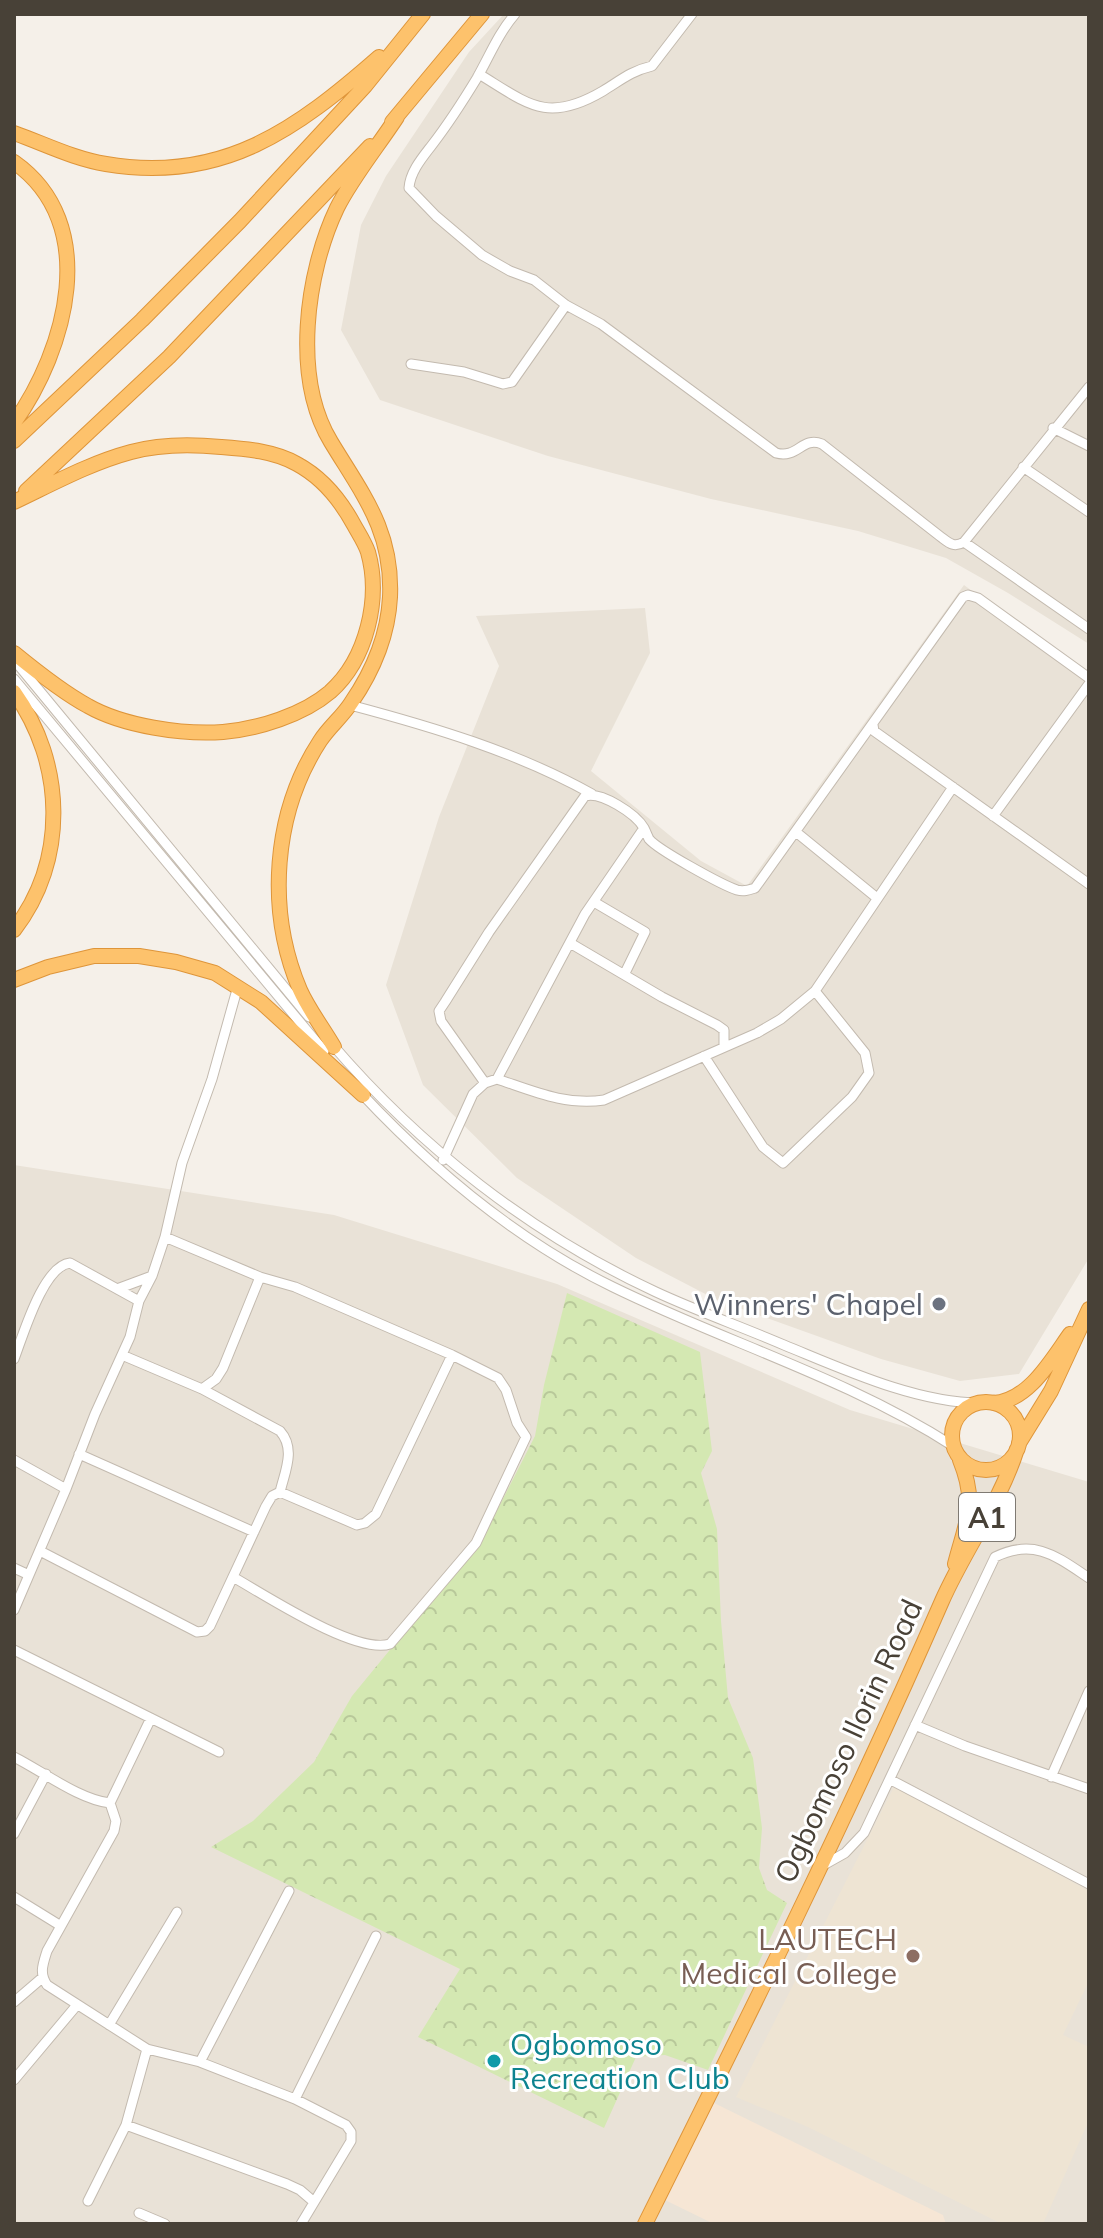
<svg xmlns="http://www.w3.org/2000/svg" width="1103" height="2238" viewBox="0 0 1103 2238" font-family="Mulish,sans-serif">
<defs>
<pattern id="park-crowns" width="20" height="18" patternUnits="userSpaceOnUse" patternTransform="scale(2)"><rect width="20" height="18" fill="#d4e8b2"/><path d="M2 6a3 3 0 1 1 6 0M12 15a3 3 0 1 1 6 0" fill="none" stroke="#b8c89a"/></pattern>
</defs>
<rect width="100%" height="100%" fill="#f5f0e9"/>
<path fill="#e9e2d7" d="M 504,14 L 1089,14 L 1089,644 L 1008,593 L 946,558 L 858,531 L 711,499 L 548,456 L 380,400 L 341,330 L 361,225 L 386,176 L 469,52 Z
M 964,585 L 1089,678 L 1089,1258 L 1019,1374 L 960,1381 L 881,1359 L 717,1300 L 636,1258 L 517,1178 L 423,1085 L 386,985 L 439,817 L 499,666 L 476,616 L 645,608 L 650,653 L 591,771 L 701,861 L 747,886 Z
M 14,1165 L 334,1215 L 557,1284 L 850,1410 L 1089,1482 L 1089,2224 L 14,2224 Z"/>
<path fill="#f6e6d5" d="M 712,2102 L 943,2215 L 946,2224 L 714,2224 L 665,2200 Z"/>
<path fill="#eee4d3" d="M 894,1787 L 1089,1891 L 1089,1981 L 1063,2035 L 1089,2047 L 1089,2120 L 1043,2224 L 1002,2224 L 808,2127 L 736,2097 Z"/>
<path fill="url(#park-crowns)" d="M 567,1293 L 700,1352 L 712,1451 L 701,1473 L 717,1529 L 721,1621 L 728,1698 L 753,1758 L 762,1828 L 759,1868 L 767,1890 L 787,1903 L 708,2070 L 665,2055 L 636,2057 L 604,2128 L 418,2037 L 460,1969 L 211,1847 L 253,1821 L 314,1762 L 352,1696 L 485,1534 L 535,1436 L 544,1385 Z"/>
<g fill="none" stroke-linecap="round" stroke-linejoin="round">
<g stroke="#c3baaf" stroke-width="11">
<path id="minor" d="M 515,14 C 498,34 490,55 477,78 C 463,101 449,123 432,145 C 422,158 410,172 409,188 L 436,216 L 482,255 L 510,271 L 534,280 L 566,305 L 601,324 L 776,453 C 798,459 802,436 822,444 L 941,537 C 949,543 954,548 964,542 L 1089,387
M 479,74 C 528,104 547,124 603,91 C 621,80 631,71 652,66 L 692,14
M 411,364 L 464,372 L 503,384 L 512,382 L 566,305
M 1053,428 L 1089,446
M 1023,467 L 1089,512
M 964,542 L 1089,629
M 15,661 L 309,1017
M 14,679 L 324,1051
M 350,705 C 433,727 517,752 592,794
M 873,725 L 874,731 L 1089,884
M 993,816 L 1089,684
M 796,832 L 877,898
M 594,902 L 645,932 L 625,973
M 570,943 L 662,997 L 717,1025 L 724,1030 L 724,1047
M 331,1043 C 420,1147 531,1234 656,1292 C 697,1311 742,1327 784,1345 C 843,1369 916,1403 980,1403
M 704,1056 L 763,1147 L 783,1163 L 852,1097 L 869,1073 L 865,1053 L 815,991
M 497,1079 C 533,1091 566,1106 604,1100 L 757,1033 L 781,1019 L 815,991 L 953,787
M 485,1083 L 441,1021 L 439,1011 L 445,1002 L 489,932 L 585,796 C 601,791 636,814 644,828
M 360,1092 C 432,1169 518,1241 613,1287 C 725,1342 847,1378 953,1446
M 443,1160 L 473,1094 L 485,1083 L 497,1079 L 585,914 L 644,828 C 645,830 648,837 649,839 C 658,850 722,885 737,890 C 744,892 749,890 755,888 L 963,597 L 968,595 L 978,598 L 1089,678
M 165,1237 L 260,1277 L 295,1287 L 452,1355 L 498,1378 L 506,1390 L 517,1423 L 526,1437 L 476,1543 L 390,1644 C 356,1655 265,1595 233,1577
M 117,1289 L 152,1276
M 14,1359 C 23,1336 43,1266 70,1263 L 139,1301
M 202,1389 L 216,1379 L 223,1368 L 260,1277
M 79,1454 L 254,1532
M 14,1460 L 66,1489
M 280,1492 L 357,1525 L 365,1523 L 376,1514 L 452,1355
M 40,1551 L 197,1632 L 205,1631 L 210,1626 L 266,1506 L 272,1496 L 280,1492 C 285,1471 296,1449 280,1431 L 202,1389 L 122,1355
M 14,1568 L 29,1575
M 14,1610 L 66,1489 L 95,1414 L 130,1337 L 139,1301 L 152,1276 L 165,1237 L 182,1163 L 212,1079 L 238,986
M 14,1650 L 219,1752
M 915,1725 L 965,1746 L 1089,1789
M 14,1757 C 42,1771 80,1800 110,1803 L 116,1821 L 114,1831 L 47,1951 C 43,1964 39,1973 47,1985 L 147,2049 L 200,2062 L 295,2099 L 346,2125 L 351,2132 L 351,2141 L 301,2224
M 1051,1777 L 1089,1691
M 891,1780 L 1089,1884
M 110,1803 L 151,1718
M 14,1834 L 46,1774
M 820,1867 L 845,1853 L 864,1833 L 995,1557 C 1034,1538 1056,1556 1089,1578
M 14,1897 L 61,1926
M 14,2002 L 42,1978
M 109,2025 L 177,1912
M 200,2062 L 289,1891
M 14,2080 L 77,2005
M 295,2099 L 376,1936
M 126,2125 L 287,2184 L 300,2190 L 314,2202
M 88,2201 L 126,2125 L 147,2049
M 139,2213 L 165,2224"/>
</g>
<g stroke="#de953a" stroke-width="16">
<path id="highway" d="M 392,122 L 482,14
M 14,133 C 45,144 74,159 106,164 C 222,184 297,129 379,57
M 14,162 C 102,224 66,350 14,423
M 14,441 L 142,320 L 240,221 L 365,86 L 423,14
M 26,491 L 169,357 L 370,146
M 14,502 C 52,484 90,463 131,452 C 160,444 191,444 221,447 C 247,449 274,451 297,464 C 323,478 341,501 354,525 C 359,534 365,543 368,552 C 381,598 367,659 330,692 C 303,715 258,729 223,732 C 183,735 123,726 88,706 C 62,692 36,671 14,653
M 14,692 C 65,763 68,860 14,930
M 14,980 L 48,967 L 94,956 L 139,956 L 176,962 L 215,973 L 261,1002 L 363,1095
M 334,1047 C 323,1028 309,1010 300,990 C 266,910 273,813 320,741 C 329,727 342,717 351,703 C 373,671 388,636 390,597 C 393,531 363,495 331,442 C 292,378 306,273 337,208 C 352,178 378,146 397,117
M952 1436a34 34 0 1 1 68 0a34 34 0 1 1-68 0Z
M 993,1403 C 1028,1402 1052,1359 1070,1334
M 1019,1443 L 1051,1391 L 1089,1309
M 955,1564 C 966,1521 978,1504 960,1460
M 645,2224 C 748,2018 850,1812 942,1601 C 965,1549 1000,1503 1017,1449"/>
</g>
<use href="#minor" stroke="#fff" stroke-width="9"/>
<use href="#highway" stroke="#fdc26c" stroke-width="14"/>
</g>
<circle fill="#6b7280" stroke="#fff" stroke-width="3" cx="939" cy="1304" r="8"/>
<circle fill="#8d6e63" stroke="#fff" stroke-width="3" cx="913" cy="1956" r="8"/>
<circle fill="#0f9aa8" stroke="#fff" stroke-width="3" cx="494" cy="2061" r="8"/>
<g text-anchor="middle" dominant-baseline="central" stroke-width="6" stroke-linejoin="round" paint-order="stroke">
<rect fill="#fff" stroke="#7f7a73" stroke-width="2" x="959" y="1493" width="56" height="48" rx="6"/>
<g font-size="28" font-weight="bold" fill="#484137">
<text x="987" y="1517">A1</text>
</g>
<g font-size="30" fill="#5b616d" stroke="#fff" text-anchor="end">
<text x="923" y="1304">Winners' Chapel</text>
</g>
<g font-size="30" fill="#484137" stroke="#fff">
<text transform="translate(848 1741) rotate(-65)">Ogbomoso Ilorin Road</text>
</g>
<g font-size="30" fill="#785e54" stroke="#fff" text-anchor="end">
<text x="897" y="1939">LAUTECH<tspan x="897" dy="34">Medical College</tspan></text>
</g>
<g font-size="30" fill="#0d838f" stroke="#fff" text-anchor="start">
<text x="510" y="2044">Ogbomoso<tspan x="510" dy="34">Recreation Club</tspan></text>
</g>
</g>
<rect width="1103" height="2238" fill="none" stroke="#484137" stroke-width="32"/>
</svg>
